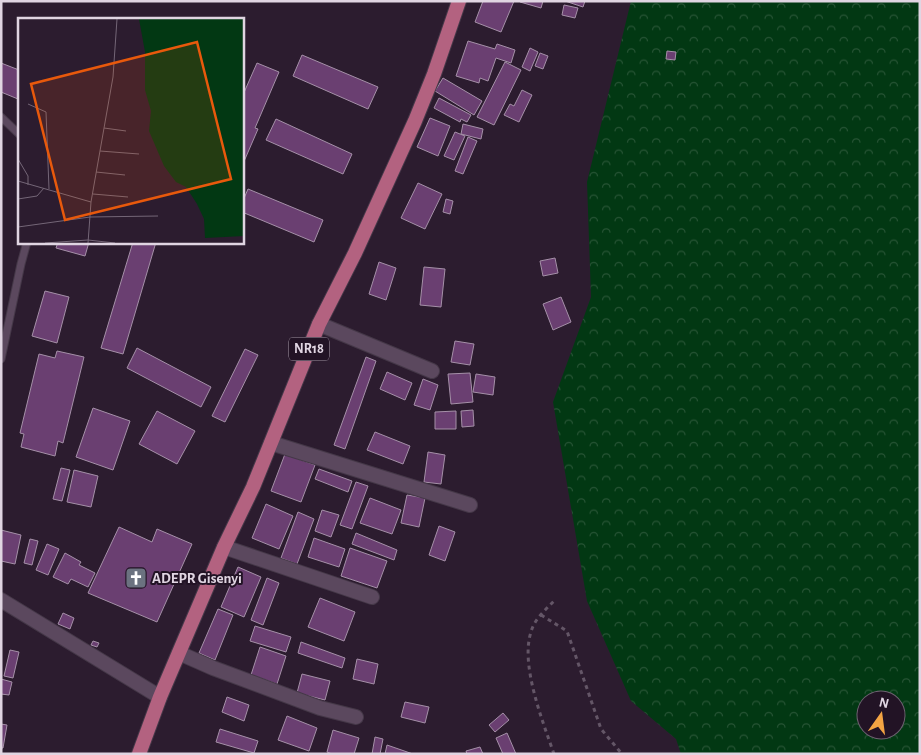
<svg xmlns="http://www.w3.org/2000/svg" width="921" height="755" viewBox="0 0 921 755" font-family="'Alegreya Sans',sans-serif">
<defs>
<pattern id="forest-crowns" width="20" height="18" patternUnits="userSpaceOnUse" patternTransform="scale(1.25)"><rect width="20" height="18" fill="#023813"/><path d="M2 6a3 3 0 1 1 6 0M12 15a3 3 0 1 1 6 0" fill="none" stroke="#275435"/></pattern>
</defs>
<rect width="100%" height="100%" fill="#2c1c2f"/>
<path fill="url(#forest-crowns)" fill-rule="evenodd" d="M 631,1 L 920,1 L 920,754 L 681,754 L 676,739 L 631,701 L 587,601 L 553,402 L 591,297 L 587,182 ZM 866,700 L 896,700 L 896,730 L 866,730 Z"/>
<path fill="#6a3f71" stroke="#a590a8" d="M 483,1 L 514,1 L 501,32 L 475,22 Z
M 520,1 L 543,1 L 541,8 L 520,2 Z
M 565,1 L 585,1 L 583,7 Z
M 564,5 L 578,8 L 575,18 L 562,15 Z
M 468,41 L 495,49 L 497,44 L 515,50 L 511,63 L 496,58 L 488,81 L 480,78 L 479,83 L 456,76 Z
M 530,48 L 538,52 L 530,71 L 522,67 Z
M 667,51 L 676,52 L 675,60 L 666,59 Z
M 540,53 L 548,56 L 543,69 L 535,66 Z
M 302,55 L 378,87 L 368,109 L 293,76 Z
M 505,62 L 521,70 L 494,125 L 477,117 Z
M 1,63 L 19,70 L 18,99 L 1,92 Z
M 257,63 L 279,72 L 255,128 L 258,129 L 242,166 L 242,97 Z
M 443,78 L 482,101 L 474,115 L 435,91 Z
M 522,90 L 532,95 L 519,122 L 504,115 L 510,104 L 514,106 Z
M 439,98 L 471,115 L 467,122 L 461,119 L 460,122 L 434,108 Z
M 430,118 L 450,126 L 438,156 L 417,147 Z
M 276,119 L 352,154 L 343,174 L 266,140 Z
M 463,124 L 483,129 L 481,139 L 461,134 Z
M 455,132 L 465,136 L 454,160 L 444,156 Z
M 468,137 L 477,141 L 463,174 L 455,171 Z
M 418,183 L 442,194 L 425,229 L 401,218 Z
M 248,189 L 323,220 L 314,242 L 242,212 L 242,203 Z
M 446,199 L 453,201 L 450,214 L 443,212 Z
M 58,242 L 89,242 L 85,256 L 56,248 Z
M 133,242 L 156,242 L 123,354 L 101,348 Z
M 555,258 L 558,273 L 543,276 L 540,261 Z
M 379,262 L 396,268 L 386,300 L 369,294 Z
M 424,267 L 445,269 L 441,307 L 420,305 Z
M 45,291 L 69,297 L 57,343 L 32,336 Z
M 561,297 L 571,322 L 553,330 L 543,304 Z
M 455,341 L 474,344 L 470,365 L 451,362 Z
M 137,348 L 211,387 L 201,407 L 127,368 Z
M 245,349 L 258,355 L 225,422 L 212,416 Z
M 57,351 L 84,357 L 63,443 L 58,441 L 55,456 L 21,447 L 24,434 L 20,433 L 39,354 L 55,358 Z
M 366,357 L 376,361 L 345,449 L 334,445 Z
M 387,372 L 412,383 L 405,400 L 380,389 Z
M 470,373 L 473,402 L 451,404 L 448,374 Z
M 476,374 L 495,377 L 493,395 L 473,392 Z
M 423,379 L 438,385 L 430,410 L 414,405 Z
M 93,408 L 130,421 L 113,470 L 76,457 Z
M 473,410 L 474,426 L 462,427 L 461,411 Z
M 157,411 L 195,431 L 177,464 L 139,444 Z
M 456,411 L 456,429 L 435,429 L 435,412 Z
M 375,432 L 410,446 L 403,464 L 367,450 Z
M 428,452 L 445,455 L 441,484 L 424,482 Z
M 285,454 L 315,465 L 301,502 L 271,491 Z
M 61,468 L 70,470 L 62,501 L 53,499 Z
M 319,469 L 352,481 L 348,492 L 315,479 Z
M 74,470 L 98,476 L 91,507 L 67,502 Z
M 356,482 L 368,486 L 352,529 L 340,525 Z
M 407,495 L 425,498 L 419,527 L 401,523 Z
M 370,498 L 401,510 L 392,534 L 360,523 Z
M 266,504 L 293,516 L 279,549 L 252,538 Z
M 322,510 L 339,515 L 331,537 L 315,531 Z
M 298,512 L 314,519 L 297,564 L 281,558 Z
M 439,526 L 455,532 L 445,561 L 429,555 Z
M 119,527 L 152,542 L 157,529 L 192,544 L 157,622 L 88,593 Z
M 1,530 L 21,535 L 15,564 L 1,561 Z
M 356,533 L 397,550 L 394,560 L 352,544 Z
M 314,538 L 345,549 L 339,567 L 308,557 Z
M 30,539 L 38,541 L 32,565 L 24,563 Z
M 47,544 L 59,549 L 48,575 L 36,570 Z
M 350,548 L 387,561 L 377,588 L 341,576 Z
M 65,553 L 81,562 L 79,565 L 95,573 L 88,587 L 71,579 L 68,584 L 53,577 Z
M 238,567 L 261,577 L 244,617 L 221,607 Z
M 267,578 L 279,583 L 263,625 L 251,620 Z
M 320,598 L 355,612 L 344,641 L 308,627 Z
M 218,609 L 233,615 L 215,660 L 199,653 Z
M 63,613 L 74,618 L 70,629 L 58,624 Z
M 255,626 L 291,637 L 286,652 L 250,641 Z
M 93,641 L 99,643 L 97,647 L 91,645 Z
M 301,642 L 345,658 L 342,668 L 298,653 Z
M 260,647 L 286,656 L 277,684 L 251,675 Z
M 10,650 L 19,652 L 13,678 L 4,676 Z
M 357,659 L 378,664 L 374,684 L 353,679 Z
M 302,674 L 330,681 L 325,700 L 297,693 Z
M 1,679 L 12,682 L 9,695 L 1,694 Z
M 227,697 L 249,705 L 244,721 L 222,712 Z
M 405,702 L 429,707 L 425,723 L 401,717 Z
M 503,713 L 509,720 L 495,732 L 489,725 Z
M 287,716 L 317,728 L 309,751 L 278,740 Z
M 1,724 L 7,725 L 3,748 L 1,748 Z
M 220,729 L 258,741 L 254,753 L 216,742 Z
M 333,730 L 359,738 L 354,754 L 332,754 L 327,752 Z
M 507,733 L 516,754 L 503,754 L 496,738 Z
M 375,737 L 383,739 L 380,754 L 372,754 Z
M 387,745 L 413,754 L 385,754 Z
M 480,747 L 483,754 L 467,754 L 466,751 Z"/>
<g fill="none" stroke-linecap="round" stroke-linejoin="round">
<g stroke="#453848" stroke-width="9">
<path id="service" d="M 1,117 L 19,134
M 1,359 L 21,264 L 27,242"/>
</g>
<g stroke="#453848" stroke-width="16">
<path id="minor" d="M 319,324 L 432,371
M 271,443 L 470,505
M 224,547 L 372,597
M 179,653 L 213,668 L 320,708 L 356,717"/>
</g>
<g stroke="#453848" stroke-width="16">
<path id="tertiary" d="M 1,600 L 160,697"/>
</g>
<g stroke="#453848" stroke-width="16">
<path id="primary" d="M 139,754 L 160,697 L 224,547 L 253,487 L 319,324 L 355,253 L 415,121 L 434,74 L 459,1"/>
</g>
<path stroke="#645667" stroke-width="3" stroke-dasharray="4 4" stroke-linecap="butt" d="M 541,615 L 567,631 L 601,729 L 622,754
M 554,754 C 543,722 520,665 531,632 C 534,620 545,610 554,601"/>
<use href="#service" stroke="#5b485e" stroke-width="7"/>
<use href="#minor" stroke="#5b485e" stroke-width="14"/>
<use href="#tertiary" stroke="#5b485e" stroke-width="14"/>
<use href="#primary" stroke="#b36280" stroke-width="14"/>
</g>
<defs>
<g id="church-square" transform="scale(1.125)"><rect x="-9" y="-9" width="18" height="18" rx="4" fill="#6b7280" stroke="#221325"/><path d="M-1.2-6h2.4v3.5h3.3v2.4h-3.3V6h-2.4V-.1h-3.3v-2.4h3.3Z" fill="#fff"/></g>
</defs>
<g fill-rule="evenodd">
<use href="#church-square" x="136" y="578"/>
</g>
<g text-anchor="middle" dominant-baseline="central" stroke-width="4" stroke-linejoin="round" paint-order="stroke">
<rect fill="#221325" stroke="#a79ba9" stroke-width="1" x="289" y="337.5" width="40" height="23" rx="4"/>
<g font-size="14" font-weight="bold" fill="#e0d5e2">
<text x="309" y="349">NR18</text>
</g>
<g font-size="15" font-weight="bold" fill="#e0d5e2" stroke="#221325" text-anchor="start">
<text x="152" y="578">ADEPR Gisenyi</text>
</g>
</g>
<g transform="translate(18 18)">
<rect width="226" height="226" fill="#2c1c2f"/>
<path d="M 121,1 L 226,1 L 226,218 L 187,220 L 186,201 L 179,186 L 168,169 L 158,164 L 146,148 L 131,113 L 133,93 L 127,72 L 127,34 Z" fill="#023813"/>
<path fill="none" stroke="#746677" stroke-width="1" d="M 10,86 L 28,94 L 31,171M 86,110 L 108,113M 82,133 L 121,136M 0,141 L 10,158 L 10,167M 78,154 L 107,157M 0,163 L 73,184M 75,176 L 110,179M 0,181 L 19,178 L 26,170M 0,209 L 72,199 L 140,198M 27,225 L 70,222 L 97,225M 70,225 L 73,184 L 95,59 L 99,1"/>
<path fill="#e8590c" fill-opacity="0.15" stroke="#e8590c" stroke-width="2.5" d="M 179,24 L 213,161 L 47,202 L 13,66 Z"/>
<rect width="226" height="226" fill="none" stroke="#e0d5e2" stroke-width="2.5"/>
</g>
<rect width="921" height="755" fill="none" stroke="#e0d5e2" stroke-width="5"/>
<g transform="translate(881 715) rotate(14)"><circle r="24" fill="#221325" stroke="#6e6171"/>
<path d="M0-4L9 19L0 12L-9 19Z" fill="#f3a443"/>
<text y="-8" font-size="14" font-weight="bold" text-anchor="middle" fill="#e0d5e2">N</text>
</g>
</svg>
